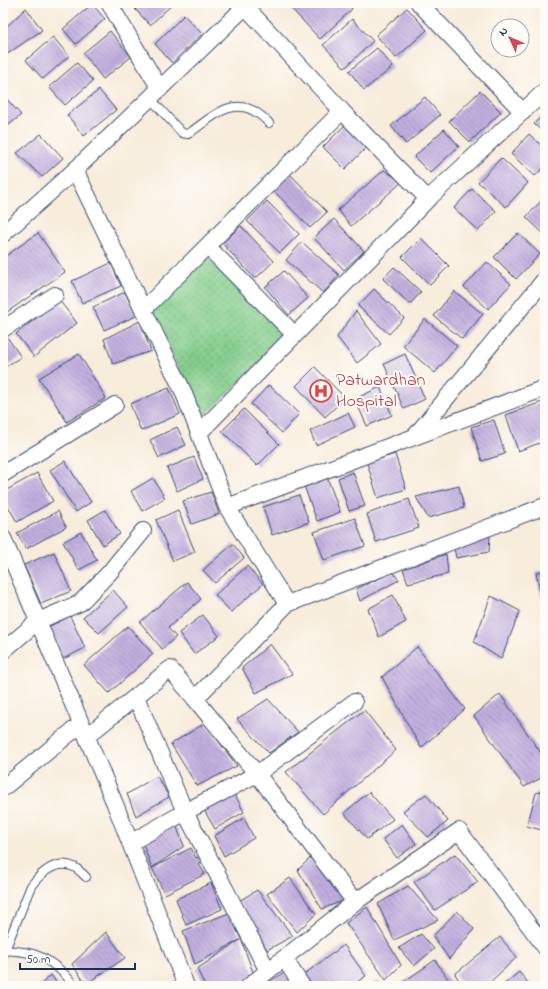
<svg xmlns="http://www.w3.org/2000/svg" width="548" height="989" viewBox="0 0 548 989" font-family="'Indie Flower',sans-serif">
<defs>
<pattern id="park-dots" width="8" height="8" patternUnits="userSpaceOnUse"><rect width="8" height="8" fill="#82cc8a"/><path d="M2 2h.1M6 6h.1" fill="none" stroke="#6aa674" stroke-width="1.8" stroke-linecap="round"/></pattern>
<pattern id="building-back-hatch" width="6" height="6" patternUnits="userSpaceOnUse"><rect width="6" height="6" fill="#c1afdf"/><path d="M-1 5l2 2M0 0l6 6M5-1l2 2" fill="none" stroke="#9c8fb8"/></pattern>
</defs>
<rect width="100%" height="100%" fill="#fdfcf7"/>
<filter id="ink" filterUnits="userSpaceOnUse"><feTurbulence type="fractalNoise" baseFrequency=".025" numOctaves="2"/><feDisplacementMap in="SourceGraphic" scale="8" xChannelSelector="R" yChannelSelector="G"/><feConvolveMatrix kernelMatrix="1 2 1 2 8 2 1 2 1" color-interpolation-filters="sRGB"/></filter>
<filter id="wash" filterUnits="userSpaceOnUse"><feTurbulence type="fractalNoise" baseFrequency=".012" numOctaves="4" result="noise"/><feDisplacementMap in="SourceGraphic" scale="16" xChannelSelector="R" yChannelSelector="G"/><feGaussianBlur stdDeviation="0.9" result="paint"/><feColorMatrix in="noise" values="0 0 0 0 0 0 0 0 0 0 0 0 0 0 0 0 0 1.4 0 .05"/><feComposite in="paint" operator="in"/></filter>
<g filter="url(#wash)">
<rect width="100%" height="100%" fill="#f8ecdb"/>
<path fill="url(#park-dots)" stroke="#4e7e74" d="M 205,256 L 287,336 L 202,418 L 151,311 Z"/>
<g id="blocks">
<path fill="url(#building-back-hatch)" d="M 143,3 L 174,3 L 150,25 L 135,9 Z
M 286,3 L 347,3 L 352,9 L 320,39 Z
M 92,4 L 105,19 L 76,44 L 63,29 Z
M 26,8 L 42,30 L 3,57 L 3,30 Z
M 407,8 L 427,30 L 396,58 L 376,35 Z
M 184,15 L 202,34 L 172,63 L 155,44 Z
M 352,19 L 373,41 L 345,68 L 323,45 Z
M 110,31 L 131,57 L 103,79 L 83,53 Z
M 53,37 L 69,56 L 43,79 L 26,60 Z
M 377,48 L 393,67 L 364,90 L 349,71 Z
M 77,63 L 93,81 L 65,105 L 49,87 Z
M 99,90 L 116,110 L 84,136 L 67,115 Z
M 480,91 L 501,112 L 470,142 L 449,121 Z
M 3,95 L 21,115 L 3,130 Z
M 425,97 L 440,115 L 406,144 L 391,126 Z
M 545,112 L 545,134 L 534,124 Z
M 345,125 L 367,147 L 345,169 L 323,147 Z
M 444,129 L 459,146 L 430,173 L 414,157 Z
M 41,134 L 63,158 L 42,177 L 17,153 Z
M 529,134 L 545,149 L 545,166 L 535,176 L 511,154 Z
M 501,158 L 528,183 L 506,207 L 478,182 Z
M 384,170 L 402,182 L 351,226 L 338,210 Z
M 290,174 L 327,212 L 310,228 L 273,190 Z
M 472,189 L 496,211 L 478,231 L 454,208 Z
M 545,197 L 545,235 L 526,217 Z
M 267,201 L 299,234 L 280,253 L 247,221 Z
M 334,219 L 364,251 L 344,270 L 314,238 Z
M 241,226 L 274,261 L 255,279 L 222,243 Z
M 38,233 L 65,272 L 7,312 L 3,306 L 3,258 Z
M 518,233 L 540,254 L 516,279 L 494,257 Z
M 421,238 L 449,266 L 430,285 L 402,257 Z
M 302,242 L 339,275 L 323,293 L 286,260 Z
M 487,262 L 511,284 L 488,309 L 464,287 Z
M 111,263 L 121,286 L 82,303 L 72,281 Z
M 394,267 L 421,292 L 410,304 L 383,279 Z
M 284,271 L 308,298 L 289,315 L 265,287 Z
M 374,289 L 404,318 L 389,334 L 358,306 Z
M 454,291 L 483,314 L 462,339 L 434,316 Z
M 125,292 L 136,316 L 104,330 L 93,307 Z
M 59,300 L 77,323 L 34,357 L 16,334 Z
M 356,311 L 381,344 L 357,363 L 337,337 Z
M 425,319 L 457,346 L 435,373 L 403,346 Z
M 140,321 L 151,351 L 113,364 L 104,339 Z
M 7,337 L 21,357 L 3,368 L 3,339 Z
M 79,354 L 106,398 L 67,422 L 39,378 Z
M 405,354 L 425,399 L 404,409 L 384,364 Z
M 315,367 L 345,398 L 325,417 L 296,386 Z
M 269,385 L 299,414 L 282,433 L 251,404 Z
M 380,387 L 392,415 L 367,426 L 355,399 Z
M 169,388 L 180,414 L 141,431 L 130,404 Z
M 545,401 L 545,441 L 518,451 L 506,415 Z
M 244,409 L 279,444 L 257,466 L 222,431 Z
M 348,413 L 355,427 L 316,445 L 310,431 Z
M 494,420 L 505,454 L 482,461 L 471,427 Z
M 177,427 L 186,445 L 159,458 L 150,440 Z
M 395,454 L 406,489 L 378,498 L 367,463 Z
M 194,457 L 203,479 L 177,491 L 167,468 Z
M 65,461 L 91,502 L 76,512 L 50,470 Z
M 353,472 L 365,506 L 349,511 L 338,478 Z
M 37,473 L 53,501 L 17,522 L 3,497 L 3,492 Z
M 327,477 L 340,512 L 317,521 L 304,486 Z
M 153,478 L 165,498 L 142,511 L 131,491 Z
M 459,486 L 464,508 L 428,518 L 416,497 Z
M 211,492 L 219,514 L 192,524 L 183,501 Z
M 299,495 L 309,522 L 272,535 L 263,507 Z
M 409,499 L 419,528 L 376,542 L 367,514 Z
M 105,510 L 120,534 L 103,545 L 88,520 Z
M 178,510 L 195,552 L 173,561 L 156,520 Z
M 58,511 L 66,527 L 26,549 L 17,533 Z
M 355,518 L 365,546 L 324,560 L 314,532 Z
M 81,532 L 97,560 L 79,570 L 63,542 Z
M 490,535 L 489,552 L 456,558 L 454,548 Z
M 233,544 L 244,558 L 215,583 L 203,570 Z
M 54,552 L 71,591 L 41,604 L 24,565 Z
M 446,554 L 448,574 L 408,583 L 403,569 Z
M 247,566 L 263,584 L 231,612 L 215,595 Z
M 545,570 L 545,595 L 541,596 L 536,573 Z
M 393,572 L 399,580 L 360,601 L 356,589 Z
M 187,582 L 201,599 L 168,628 L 176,637 L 162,649 L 140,622 Z
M 113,590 L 128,607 L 99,633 L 83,617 Z
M 393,595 L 406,622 L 379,637 L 368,609 Z
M 491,596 L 520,611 L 501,659 L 474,642 Z
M 203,615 L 219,636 L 194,654 L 179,633 Z
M 70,616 L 85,648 L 63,659 L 48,627 Z
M 128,626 L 153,654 L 109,693 L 84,665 Z
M 270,644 L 292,674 L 256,693 L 242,668 Z
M 417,647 L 465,709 L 421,748 L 382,677 Z
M 500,694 L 545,759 L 545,776 L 524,787 L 474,716 Z
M 268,699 L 298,732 L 269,753 L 237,719 Z
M 364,710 L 396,750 L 323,814 L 286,772 Z
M 205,723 L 237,766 L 197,786 L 171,744 Z
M 157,776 L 169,797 L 136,816 L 127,794 Z
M 545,790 L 545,831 L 527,826 L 536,793 Z
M 369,792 L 393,819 L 367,839 L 344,813 Z
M 234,793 L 244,812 L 215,829 L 204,810 Z
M 426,794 L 448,821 L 428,837 L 403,811 Z
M 244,818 L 254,838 L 224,856 L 214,836 Z
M 402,824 L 416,844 L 397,858 L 383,839 Z
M 176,825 L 184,846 L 152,868 L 191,848 L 196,858 L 200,856 L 203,861 L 198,863 L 205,874 L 165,894 L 152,868 L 143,844 Z
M 455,854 L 478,882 L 435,910 L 414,882 Z
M 311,857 L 345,900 L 322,909 L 298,870 Z
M 290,878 L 316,914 L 297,932 L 267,894 Z
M 211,883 L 222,909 L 186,925 L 176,899 Z
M 408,886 L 438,920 L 394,940 L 378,904 Z
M 257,890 L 293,936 L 267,950 L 239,901 Z
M 367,907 L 401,965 L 386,980 L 346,923 Z
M 457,911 L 474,929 L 449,959 L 433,936 Z
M 229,913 L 241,939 L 254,975 L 233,986 L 205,986 L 197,969 L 240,940 L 195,964 L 183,931 Z
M 106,932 L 125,958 L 86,984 L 72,964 Z
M 421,934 L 434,949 L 414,966 L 399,948 Z
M 500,937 L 517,957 L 486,986 L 463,986 L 455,974 Z
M 344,945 L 366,976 L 351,986 L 311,986 L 303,975 Z
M 435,960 L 453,986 L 404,986 L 402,983 Z
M 285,972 L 293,986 L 263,986 Z
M 519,972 L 531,986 L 502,986 Z
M 51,975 L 59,986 L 39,986 Z
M 378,981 L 381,986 L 370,986 Z"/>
</g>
</g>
<g filter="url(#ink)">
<use href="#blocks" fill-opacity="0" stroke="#3c4b71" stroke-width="1"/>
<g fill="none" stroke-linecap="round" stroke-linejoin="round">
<g stroke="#3c4b71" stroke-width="10">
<path id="service" d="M 150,98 L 182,133 L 188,134 C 209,120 231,95 257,113 C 262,116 266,120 269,123
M 5,950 C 14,951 24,951 33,954 C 49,959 65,972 74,986
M 3,955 L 31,886 C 41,873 56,859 74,867 C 78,869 82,873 86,877"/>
</g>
<g stroke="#3c4b71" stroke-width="18">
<path id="minor" d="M 109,3 L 160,89
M 419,3 L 523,112
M 335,104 L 428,199
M 75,170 L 183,391 L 227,507 L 287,604
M 3,234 L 75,170 L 249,3
M 207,246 L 295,335
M 143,310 L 342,111 L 242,3
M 3,329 L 55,295
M 199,433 L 428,199 L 545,91
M 416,435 L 545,279
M 3,474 L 115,405
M 227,507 L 545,388
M 3,538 L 115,804 L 186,986
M 3,651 L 38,621 L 80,603 L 109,573 L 143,531
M 136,697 L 185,812 L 268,971
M 87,736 L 170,669 L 202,707
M 3,788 L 81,724
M 130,843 L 185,812 L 257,774 L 354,702
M 355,902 L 257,774 L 195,699 L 287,604 L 545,506
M 284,958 L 302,986
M 249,986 L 355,902 L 459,831 L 545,947"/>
</g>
<use href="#service" stroke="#fff" stroke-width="8"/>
<use href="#minor" stroke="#fff" stroke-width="16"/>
</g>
</g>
<defs>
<g id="hospital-ring" transform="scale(1.15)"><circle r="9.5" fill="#fdfcf7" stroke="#e0444e" stroke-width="1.5"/><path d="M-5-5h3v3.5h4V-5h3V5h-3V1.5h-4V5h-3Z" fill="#e0444e"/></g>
</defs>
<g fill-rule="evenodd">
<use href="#hospital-ring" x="321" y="391"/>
</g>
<g text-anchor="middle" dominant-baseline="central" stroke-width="4" stroke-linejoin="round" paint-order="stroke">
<g font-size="18" fill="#be3a42" stroke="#fdfcf7" text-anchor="start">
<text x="336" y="381">Patwardhan<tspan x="336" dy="21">Hospital</tspan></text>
</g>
</g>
<rect width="548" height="989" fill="none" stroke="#fdfcf7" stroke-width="16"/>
<g transform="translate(510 38) rotate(314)"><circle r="19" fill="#fdfcf7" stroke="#a3aaba"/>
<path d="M0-3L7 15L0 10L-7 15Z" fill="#d1495b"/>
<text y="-6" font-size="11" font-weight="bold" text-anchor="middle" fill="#1b2f5e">N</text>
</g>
<path d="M20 963v6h115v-6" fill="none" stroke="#1b2f5e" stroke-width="2"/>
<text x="26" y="963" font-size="12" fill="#1b2f5e" stroke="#fdfcf7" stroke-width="3" paint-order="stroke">50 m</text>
</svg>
